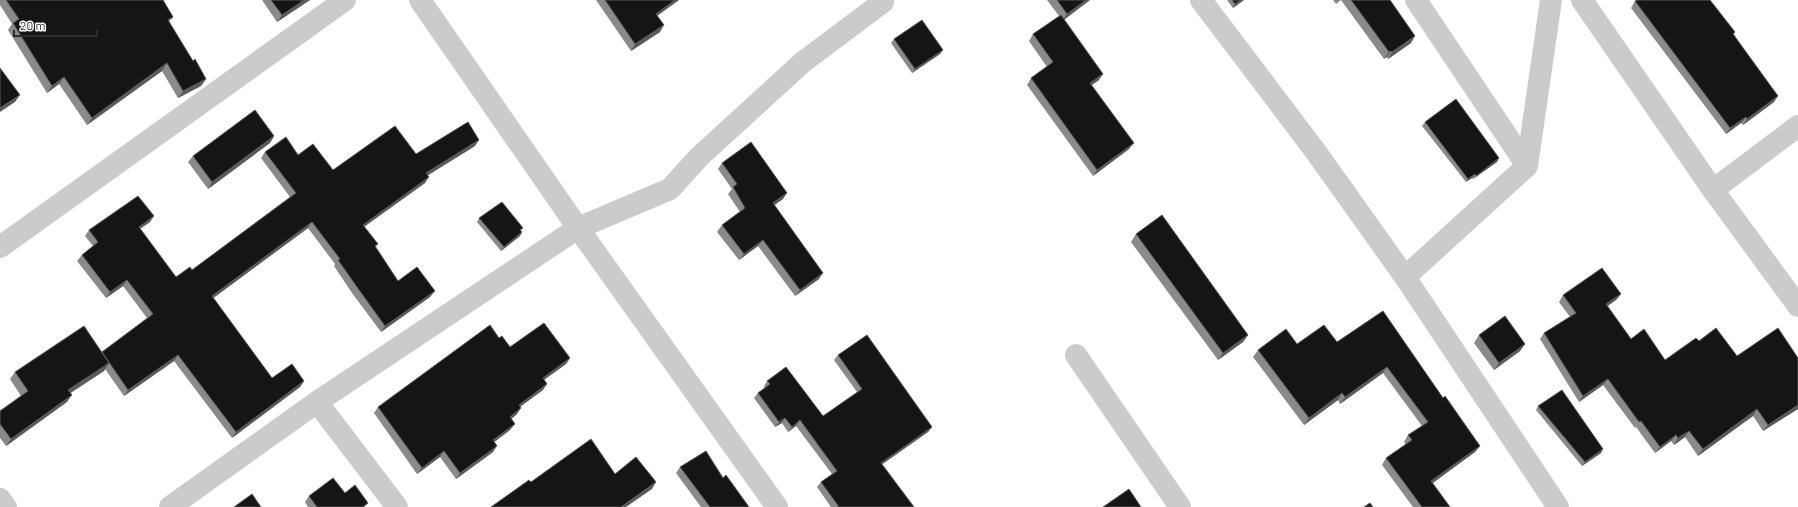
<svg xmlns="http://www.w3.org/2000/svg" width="1798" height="507" viewBox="0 0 1798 507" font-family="Barlow,sans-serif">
<rect width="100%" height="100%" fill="#fff"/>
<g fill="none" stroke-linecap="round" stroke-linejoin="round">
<path stroke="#cbcbcb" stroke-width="22" d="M 420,0 L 578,228 L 777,507
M 1201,0 L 1316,152 L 1405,277 L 1558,507
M 1416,0 L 1527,166
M 1582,0 L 1713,190 L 1798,306
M 1713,190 L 1798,126
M 0,247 L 345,0
M 1405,277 L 1527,166 L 1551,0
M 1076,355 L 1180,507
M 317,402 L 397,507
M 0,499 L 6,507
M 170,507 L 317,402 L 578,228 L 670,189 L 699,157 L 803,62 L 883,2"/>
</g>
<path fill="#8a8a8a" d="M 0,0 L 163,0 L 173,17 L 169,22 L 193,61 L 206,79 L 201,86 L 178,98 L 162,71 L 87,125 L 59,84 L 47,93 L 8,30 L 12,24 L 0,5 Z
M 262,0 L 310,0 L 277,22 Z
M 596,0 L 679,0 L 657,16 L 660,32 L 631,51 Z
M 1047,0 L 1090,0 L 1064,20 L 1099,80 L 1091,85 L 1129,149 L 1093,176 L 1027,85 L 1031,78 L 1047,67 L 1029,41 L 1033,34 L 1059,16 Z
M 1227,0 L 1244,0 L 1233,8 Z
M 1333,0 L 1341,0 L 1336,4 Z
M 1341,0 L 1390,0 L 1411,43 L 1388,59 L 1387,57 L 1384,59 Z
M 1635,1 L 1734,34 L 1774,102 L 1743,125 L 1741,123 L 1726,134 L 1631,8 Z
M 894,39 L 943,50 L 940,54 L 912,73 L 891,43 Z
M 1425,122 L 1499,158 L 1497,162 L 1473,179 L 1472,178 L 1466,182 L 1422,126 Z
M 274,136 L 270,143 L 208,189 L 188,162 L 193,156 Z
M 475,146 L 428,175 L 425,183 L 364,227 L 375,247 L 398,281 L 430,297 L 381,332 L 352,293 L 334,266 L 335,264 L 308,228 L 213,298 L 272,378 L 304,381 L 300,387 L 232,438 L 174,361 L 124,396 L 105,369 L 104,371 L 70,393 L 67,402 L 6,446 L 0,438 L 0,411 L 21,396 L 10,379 L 15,372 L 102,352 L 147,318 L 123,286 L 106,298 L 77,261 L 82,255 L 93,246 L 85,236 L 89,230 L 150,222 L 140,229 L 176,277 L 192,270 L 290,197 L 261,158 L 265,152 L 298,155 L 333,170 L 416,154 Z
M 722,163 L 783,199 L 774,205 L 819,279 L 795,296 L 758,246 L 739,260 L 717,232 L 722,225 L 740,212 L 728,194 L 732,189 L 718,169 Z
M 479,218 L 521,230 L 520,236 L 501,251 L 477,222 Z
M 1136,234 L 1248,335 L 1243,342 L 1218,360 L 1131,242 Z
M 1621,294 L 1616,300 L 1607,306 L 1631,339 L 1665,360 L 1699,341 L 1737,356 L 1798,358 L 1798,409 L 1763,431 L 1753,416 L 1698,456 L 1685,437 L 1674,445 L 1671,441 L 1655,453 L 1636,427 L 1635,428 L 1603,385 L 1579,402 L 1540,339 L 1544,333 L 1570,317 L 1559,302 L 1563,295 Z
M 1383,311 L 1443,398 L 1480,446 L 1475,452 L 1433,483 L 1450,507 L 1413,507 L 1382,465 L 1386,458 L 1406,445 L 1404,442 L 1408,435 L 1422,426 L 1383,373 L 1340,404 L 1338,400 L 1304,425 L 1253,357 L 1258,350 L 1297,344 L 1337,342 Z
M 1479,335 L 1525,344 L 1520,351 L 1494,370 L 1474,343 Z
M 499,338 L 510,347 L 570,358 L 566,364 L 544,380 L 543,390 L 520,407 L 517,414 L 511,419 L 510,430 L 494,442 L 493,452 L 456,479 L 440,457 L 417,474 L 374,413 L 378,407 Z
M 838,355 L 932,427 L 928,432 L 882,464 L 914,507 L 831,507 L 817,487 L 821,482 L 832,474 L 796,426 L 788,432 L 782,423 L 775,427 L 754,398 L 758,393 L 765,388 L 764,386 L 767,381 L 823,416 L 857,392 L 834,360 Z
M 1538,406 L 1601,453 L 1582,466 L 1536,410 Z
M 680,467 L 749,507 L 701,507 L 676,473 Z
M 345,493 L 365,507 L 308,507 L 305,502 L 309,496 Z"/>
<path fill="#5b5b5b" d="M 304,0 L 310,0 L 277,22 L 282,15 Z
M 675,0 L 679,0 L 651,20 L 656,14 Z
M 1086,0 L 1090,0 L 1062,21 L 1067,14 Z
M 1241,0 L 1244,0 L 1233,8 L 1235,4 Z
M 664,25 L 660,32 L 631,51 L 635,44 Z
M 1415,36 L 1411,43 L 1388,59 L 1392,52 Z
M 943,50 L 940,54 L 912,73 L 915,69 Z
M 1391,51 L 1387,57 L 1384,59 L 1389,52 Z
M 167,63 L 162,71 L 87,125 L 92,118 Z
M 1103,74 L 1099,80 L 1085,90 L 1090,83 Z
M 64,77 L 59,84 L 47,93 L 52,86 Z
M 206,79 L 201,86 L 178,98 L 183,91 Z
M 20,95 L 15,102 L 0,112 L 0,108 Z
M 1778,96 L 1774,102 L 1743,125 L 1747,119 Z
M 1746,117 L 1741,123 L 1726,134 L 1730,128 Z
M 274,136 L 270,143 L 208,189 L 212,182 Z
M 479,140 L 475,146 L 422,179 L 426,173 Z
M 1134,143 L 1129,149 L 1093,176 L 1097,170 Z
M 1499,158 L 1497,162 L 1473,179 L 1476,176 Z
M 1475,174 L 1472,178 L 1466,182 L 1468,179 Z
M 429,177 L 425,183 L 358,231 L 363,225 Z
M 787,193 L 783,199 L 769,209 L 773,203 Z
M 154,216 L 150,222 L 135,232 L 139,227 Z
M 312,222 L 308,228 L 208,302 L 212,296 Z
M 522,232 L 520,236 L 501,251 L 504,247 Z
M 763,240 L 758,246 L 739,260 L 744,254 Z
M 823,273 L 819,279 L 795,296 L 800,290 Z
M 127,280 L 123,286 L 106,298 L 110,292 Z
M 435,291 L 430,297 L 381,332 L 385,326 Z
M 1621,294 L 1616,300 L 1601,311 L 1606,304 Z
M 1248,335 L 1243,342 L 1218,360 L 1223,353 Z
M 1525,344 L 1520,351 L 1494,370 L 1499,363 Z
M 178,355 L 174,361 L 124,396 L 128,390 Z
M 570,358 L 566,364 L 538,384 L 543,378 Z
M 109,363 L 104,371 L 63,398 L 68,390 Z
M 1387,367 L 1383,373 L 1340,404 L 1345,397 Z
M 1608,379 L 1603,385 L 1579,402 L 1583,396 Z
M 304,381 L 300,387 L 232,438 L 236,432 Z
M 547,384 L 543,390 L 514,411 L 519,405 Z
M 1342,393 L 1338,400 L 1304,425 L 1309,418 Z
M 72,395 L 67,402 L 6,446 L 11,439 Z
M 1798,405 L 1798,409 L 1763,431 L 1768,425 Z
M 521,408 L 517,414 L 506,424 L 510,417 Z
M 1757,409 L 1753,416 L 1698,456 L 1703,449 Z
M 785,418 L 782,423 L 775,427 L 779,422 Z
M 800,420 L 796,426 L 788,432 L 792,427 Z
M 515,424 L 510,430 L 489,446 L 493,440 Z
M 932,427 L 928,432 L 877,468 L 881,463 Z
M 1689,431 L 1685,437 L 1674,445 L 1678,438 Z
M 1676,435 L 1671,441 L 1655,453 L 1660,447 Z
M 497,446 L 493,452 L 456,479 L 460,473 Z
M 1480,446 L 1475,452 L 1427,487 L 1431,481 Z
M 1603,449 L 1601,453 L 1582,466 L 1585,462 Z
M 444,451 L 440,457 L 417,474 L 422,468 Z
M 656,482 L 652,489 L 626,507 L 621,507 Z"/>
<path fill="#151515" stroke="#5b5b5b" d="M 6,0 L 163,0 L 173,17 L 168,20 L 193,61 L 195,59 L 206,79 L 183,91 L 167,63 L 92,118 L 64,77 L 52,86 L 13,23 L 19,19 Z
M 271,0 L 304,0 L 282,15 Z
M 605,0 L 675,0 L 656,14 L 664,25 L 635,44 Z
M 1057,0 L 1086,0 L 1067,14 Z
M 1232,0 L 1241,0 L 1235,4 Z
M 1351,0 L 1390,0 L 1415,36 L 1392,52 L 1391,51 L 1389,52 Z
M 1637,0 L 1710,0 L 1735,32 L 1733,34 L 1778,96 L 1747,119 L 1746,117 L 1730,128 L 1635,1 Z
M 1061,15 L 1103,74 L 1090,83 L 1134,143 L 1097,170 L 1031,78 L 1053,62 L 1033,34 Z
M 922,20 L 943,50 L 915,69 L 894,39 Z
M 0,68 L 20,95 L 0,108 Z
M 1456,99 L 1499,158 L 1476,176 L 1475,174 L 1468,179 L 1425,122 Z
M 255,110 L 274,136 L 212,182 L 193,156 Z
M 468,122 L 479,140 L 426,173 L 429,177 L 363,225 L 378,244 L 375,246 L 398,281 L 417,267 L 435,291 L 385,326 L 357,287 L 338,260 L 340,259 L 312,222 L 212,296 L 272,378 L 292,364 L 304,381 L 236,432 L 178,355 L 128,390 L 102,352 L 153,314 L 127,280 L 110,292 L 82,255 L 98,242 L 89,230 L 138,196 L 154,216 L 139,227 L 176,277 L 190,267 L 192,270 L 296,193 L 265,152 L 286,137 L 298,155 L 313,144 L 333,170 L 395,126 L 416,154 Z
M 751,142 L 787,193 L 773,203 L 823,273 L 800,290 L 763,240 L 744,254 L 722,225 L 745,208 L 733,187 L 737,184 L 722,163 Z
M 502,202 L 523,228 L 520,230 L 522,232 L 504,247 L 479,218 Z
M 1162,215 L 1248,335 L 1223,353 L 1136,234 Z
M 1602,268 L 1621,294 L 1606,304 L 1631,339 L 1644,329 L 1665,360 L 1696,338 L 1699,341 L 1716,328 L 1737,356 L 1778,328 L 1798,358 L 1798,405 L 1768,425 L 1757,409 L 1703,449 L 1689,431 L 1678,438 L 1676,435 L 1660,447 L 1641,421 L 1639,422 L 1608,379 L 1583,396 L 1544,333 L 1576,313 L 1563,295 Z
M 1383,311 L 1443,398 L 1445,396 L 1480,446 L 1431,481 L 1450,507 L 1422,507 L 1386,458 L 1412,440 L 1408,435 L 1428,422 L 1387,367 L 1345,397 L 1342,393 L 1309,418 L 1258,350 L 1286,329 L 1297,344 L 1324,325 L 1337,342 Z
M 1505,316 L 1525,344 L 1499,363 L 1479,335 Z
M 544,323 L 570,358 L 543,378 L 547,384 L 519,405 L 521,408 L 510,417 L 515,424 L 493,440 L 497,446 L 460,473 L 444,451 L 422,468 L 378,407 L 490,325 L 499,338 L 502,336 L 510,347 Z
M 84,326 L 109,363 L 68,390 L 72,395 L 11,439 L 0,424 L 0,411 L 28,391 L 15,372 Z
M 867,335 L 932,427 L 881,463 L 914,507 L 839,507 L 821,482 L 837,471 L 800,420 L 792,427 L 785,418 L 779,422 L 758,393 L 770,384 L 767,381 L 786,367 L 823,416 L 862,389 L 838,355 Z
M 1562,390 L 1603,449 L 1585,462 L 1538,406 Z
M 591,439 L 615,474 L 636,457 L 656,482 L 621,507 L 491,507 L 529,480 L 531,482 Z
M 706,451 L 723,478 L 726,475 L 749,507 L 710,507 L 680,467 Z
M 333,478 L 345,493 L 355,485 L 368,503 L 363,507 L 317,507 L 309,496 Z
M 1129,489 L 1141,507 L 1103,507 Z
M 252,494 L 261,507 L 234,507 Z
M 1370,503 L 1373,507 L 1364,507 Z"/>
<path d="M14 30v6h83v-6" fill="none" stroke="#2e2e2e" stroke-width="2"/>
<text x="20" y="30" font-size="12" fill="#2e2e2e" stroke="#ffffff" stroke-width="3" paint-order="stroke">20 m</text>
</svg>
